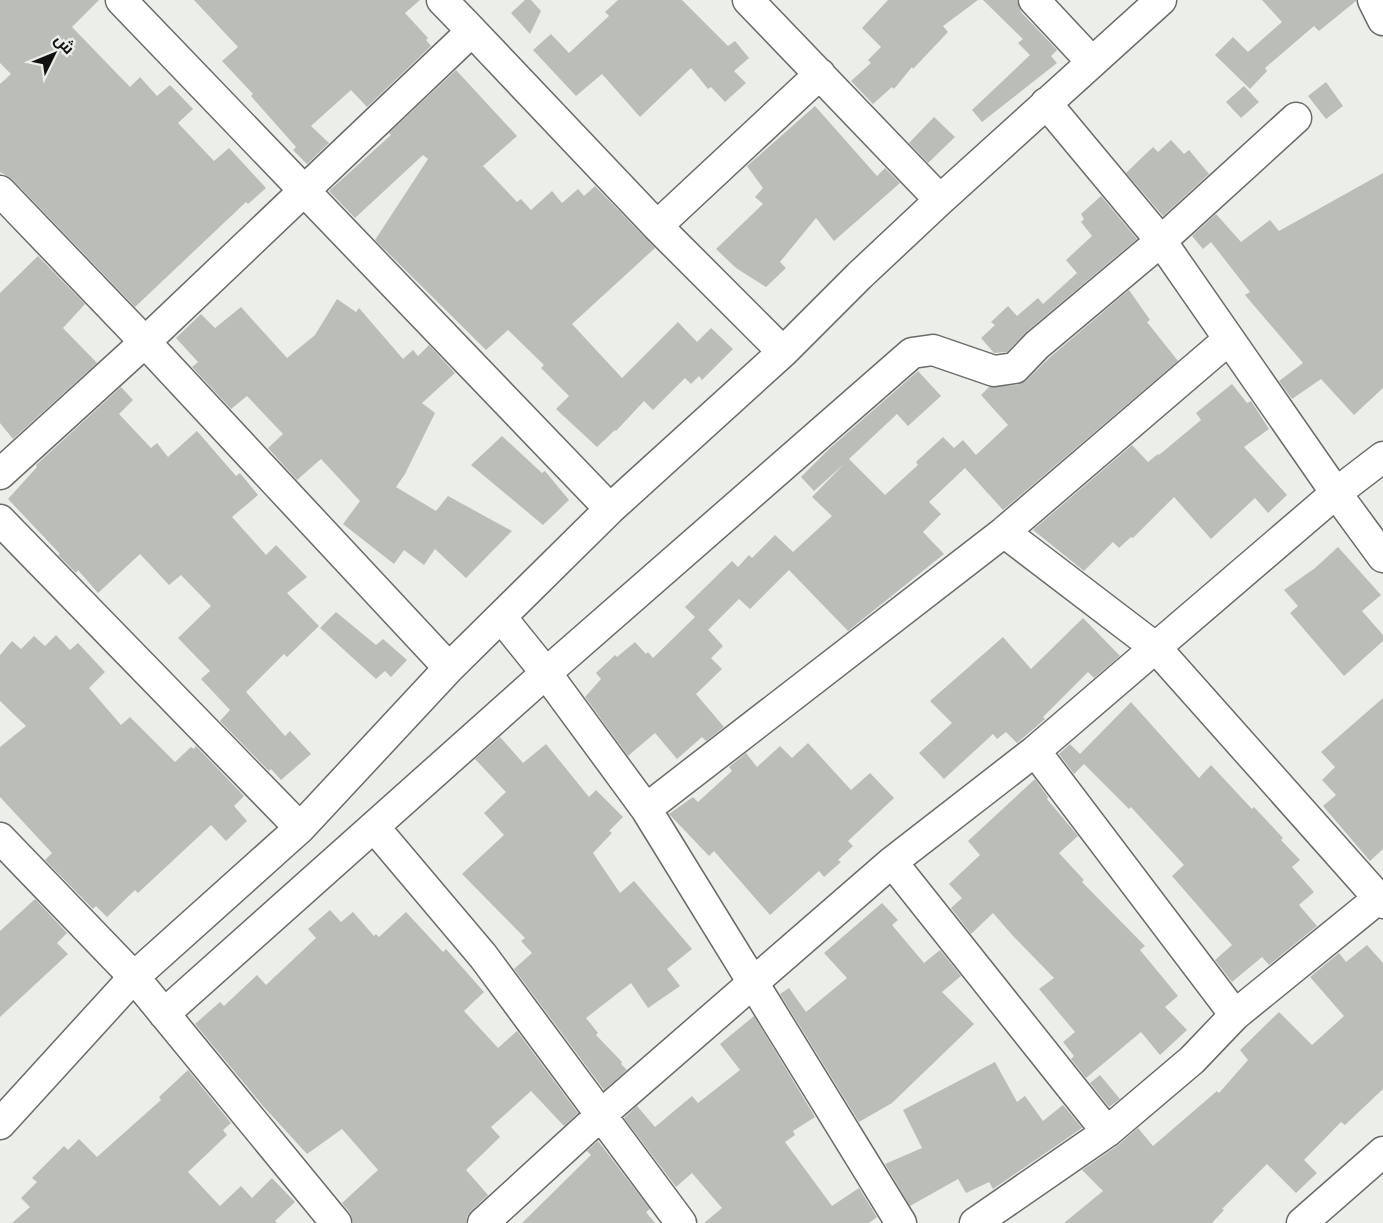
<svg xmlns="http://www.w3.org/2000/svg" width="1383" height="1223" viewBox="0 0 1383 1223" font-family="'IBM Plex Sans',Cairo,sans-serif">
<rect width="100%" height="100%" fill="#eceeea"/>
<path fill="#bbbdb9" d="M 0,0 L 99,0 L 72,27 L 130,87 L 140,77 L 157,96 L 170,85 L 193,109 L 178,123 L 214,161 L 229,148 L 266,188 L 248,204 L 246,202 L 135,307 L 12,179 L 0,172 L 0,84 L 11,74 L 0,63 Z
M 194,0 L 420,0 L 405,13 L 428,38 L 426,40 L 431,46 L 367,107 L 351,90 L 311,126 L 329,143 L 307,164 L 293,150 L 296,147 L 251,96 L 253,94 L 222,61 L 238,47 Z
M 525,0 L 531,0 L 541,11 L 530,34 L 511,13 Z
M 618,0 L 682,0 L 728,46 L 735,41 L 749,58 L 734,71 L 746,83 L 725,102 L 711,87 L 708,89 L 691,68 L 640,117 L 602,74 L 576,96 L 533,50 L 551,34 L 569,53 L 609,16 L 605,12 Z
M 888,0 L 978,0 L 943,26 L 948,32 L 913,69 L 912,67 L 894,89 L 892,87 L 873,104 L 851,81 L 871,63 L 868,60 L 881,47 L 862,28 Z
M 983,0 L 1017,0 L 1021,12 L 1057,50 L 1051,56 L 1057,63 L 982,122 L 972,110 L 1030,55 L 1018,43 L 1023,39 Z
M 1262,0 L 1356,0 L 1356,1 L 1319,31 L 1314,26 L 1265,68 L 1267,71 L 1250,89 L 1215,55 L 1233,37 L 1248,52 L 1282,22 Z
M 456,70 L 517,136 L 483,166 L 517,202 L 521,199 L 531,210 L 552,191 L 562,203 L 578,189 L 584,196 L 595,186 L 655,248 L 572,324 L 622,378 L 678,322 L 697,342 L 711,328 L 733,349 L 702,380 L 699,376 L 691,384 L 685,378 L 653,410 L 644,401 L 616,431 L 615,430 L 597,447 L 556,409 L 569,396 L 541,368 L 544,365 L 508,330 L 486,350 L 375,240 L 428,159 L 423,155 L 355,218 L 329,191 L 391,135 L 389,133 Z
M 1326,82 L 1343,106 L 1326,119 L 1308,96 Z
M 1244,86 L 1259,102 L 1241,118 L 1226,102 Z
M 815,106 L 877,176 L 885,168 L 900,183 L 834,241 L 816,218 L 780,262 L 786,268 L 766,287 L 736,268 L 716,249 L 763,204 L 755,197 L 763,188 L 747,166 Z
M 934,117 L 955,137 L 928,163 L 909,143 Z
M 1171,140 L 1184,154 L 1189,150 L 1209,174 L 1163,216 L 1126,173 L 1153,147 L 1158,152 Z
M 1383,173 L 1383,388 L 1354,415 L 1321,379 L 1292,399 L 1279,381 L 1303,363 L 1245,295 L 1250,292 L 1211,242 L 1203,249 L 1192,236 L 1216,214 L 1241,242 L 1270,220 L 1279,231 Z
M 1101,196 L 1137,239 L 1026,332 L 1007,352 L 994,353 L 981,338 L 995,325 L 991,322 L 1008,306 L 1017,316 L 1038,298 L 1043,304 L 1077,273 L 1066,260 L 1092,236 L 1081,222 L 1084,219 L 1081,214 Z
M 38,256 L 85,304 L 63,328 L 97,363 L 13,439 L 0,423 L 0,293 Z
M 1129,290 L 1150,320 L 1147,322 L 1178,361 L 1003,510 L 965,468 L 929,502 L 941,514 L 923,532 L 944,554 L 848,631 L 789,570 L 750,609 L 739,599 L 708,630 L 703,624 L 723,646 L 711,658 L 722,669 L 696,694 L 724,727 L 706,741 L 702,737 L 677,759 L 655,733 L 628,756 L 585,697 L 601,679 L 596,673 L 615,655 L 617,657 L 635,642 L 646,654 L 648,652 L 653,658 L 695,617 L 685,607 L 732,561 L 738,567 L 749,555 L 752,558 L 775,535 L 793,552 L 832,516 L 812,497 L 844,464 L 814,491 L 801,477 L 829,449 L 918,371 L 941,396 L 908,426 L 897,414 L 849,459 L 885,495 L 918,465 L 916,462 L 943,437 L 954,448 L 963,440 L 976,455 L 1008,425 L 981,395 L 989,387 L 1017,385 L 1027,380 L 1049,358 Z
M 337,299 L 356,312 L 359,308 L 403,359 L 413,350 L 418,356 L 429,345 L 455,373 L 422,403 L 435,413 L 405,474 L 396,487 L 436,511 L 448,496 L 512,531 L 466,578 L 435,549 L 424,565 L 404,550 L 394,564 L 343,524 L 360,501 L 321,459 L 297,480 L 268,448 L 283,434 L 247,396 L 231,409 L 192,367 L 198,362 L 176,338 L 201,314 L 215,328 L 241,307 L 287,358 L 315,335 Z
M 1232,384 L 1247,403 L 1251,401 L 1269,429 L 1244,447 L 1287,495 L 1268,513 L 1255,498 L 1211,539 L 1174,497 L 1133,538 L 1131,537 L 1119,548 L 1113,542 L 1084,571 L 1033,530 L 1132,445 L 1148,462 L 1158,454 L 1159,455 L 1201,420 L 1196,413 Z
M 121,387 L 133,400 L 119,414 L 151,448 L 157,443 L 168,457 L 197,431 L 236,476 L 240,473 L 258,495 L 232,517 L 266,555 L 276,545 L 307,577 L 287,593 L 319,626 L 287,657 L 284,654 L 246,692 L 285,736 L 290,731 L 311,754 L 281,780 L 271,769 L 269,771 L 220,721 L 230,710 L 201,679 L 210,671 L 178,638 L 211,606 L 181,575 L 169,585 L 140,554 L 98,593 L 78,570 L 76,573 L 58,555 L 60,554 L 8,499 L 37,467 L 36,465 Z
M 502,436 L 542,473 L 545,471 L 569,500 L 543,525 L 471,465 Z
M 1338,547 L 1381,595 L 1362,611 L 1383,635 L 1383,641 L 1344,676 L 1290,613 L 1298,606 L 1284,590 L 1315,568 Z
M 336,612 L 376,645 L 383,639 L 407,660 L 391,677 L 385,671 L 376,679 L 320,628 Z
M 1083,618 L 1120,656 L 1094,678 L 1088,672 L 1043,717 L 1045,719 L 1017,743 L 1006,732 L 997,739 L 993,734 L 944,779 L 919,753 L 952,723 L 930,701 L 1003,637 L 1031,669 Z
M 56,635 L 70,650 L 78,643 L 105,672 L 89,688 L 121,725 L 130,717 L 175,762 L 191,747 L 194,749 L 196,746 L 244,796 L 234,806 L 247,821 L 226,841 L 211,825 L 138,893 L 135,890 L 107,917 L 96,906 L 93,909 L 45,860 L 52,853 L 0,797 L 0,747 L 26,726 L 0,701 L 0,655 L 12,641 L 21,649 L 34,636 L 45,646 Z
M 1383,698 L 1383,849 L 1370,861 L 1323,806 L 1336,795 L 1322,780 L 1335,767 L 1321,752 Z
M 1131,702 L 1199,778 L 1211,765 L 1252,809 L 1254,807 L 1283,838 L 1281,840 L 1300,860 L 1292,867 L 1314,892 L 1299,905 L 1317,926 L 1269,965 L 1262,957 L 1232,982 L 1215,960 L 1232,945 L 1172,876 L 1184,865 L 1131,807 L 1129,809 L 1084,764 L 1074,774 L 1059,754 L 1070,744 L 1080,754 Z
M 500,737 L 523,763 L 546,744 L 589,797 L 596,790 L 623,817 L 609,831 L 612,833 L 593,853 L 620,893 L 634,881 L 692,949 L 667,969 L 680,986 L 648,1008 L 631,983 L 586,1018 L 598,1033 L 596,1035 L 622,1062 L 621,1064 L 627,1070 L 604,1090 L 514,969 L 532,953 L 521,941 L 525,938 L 462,874 L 504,835 L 484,813 L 506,792 L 475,759 Z
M 808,743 L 851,790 L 870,773 L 894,798 L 848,841 L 853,846 L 838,860 L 841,862 L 824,877 L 819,871 L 770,915 L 714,851 L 709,856 L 669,814 L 693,797 L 698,802 L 732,771 L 729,767 L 746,753 L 757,767 L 780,746 L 792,758 Z
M 1035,779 L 1048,797 L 1047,799 L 1078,836 L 1059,853 L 1084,880 L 1082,882 L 1145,946 L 1140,950 L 1178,996 L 1165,1007 L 1187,1030 L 1160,1055 L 1141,1032 L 1086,1078 L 1071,1059 L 1074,1056 L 1063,1042 L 1075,1032 L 1039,989 L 1054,978 L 1013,936 L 993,913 L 971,934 L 951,908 L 962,898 L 949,884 L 980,855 L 968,841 Z
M 35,899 L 67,933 L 57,943 L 68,954 L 0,1017 L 0,931 Z
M 882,903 L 898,920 L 892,925 L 924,963 L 940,950 L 961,976 L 942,992 L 974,1024 L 892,1103 L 859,1122 L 780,994 L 789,988 L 806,1012 L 847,978 L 824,953 Z
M 330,910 L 341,922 L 353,912 L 374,936 L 376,934 L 379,937 L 406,912 L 443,952 L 446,949 L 484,992 L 464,1011 L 498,1048 L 517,1031 L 578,1113 L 564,1126 L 531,1091 L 491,1127 L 500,1137 L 466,1170 L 488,1195 L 471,1211 L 467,1217 L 466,1223 L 353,1223 L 350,1213 L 342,1203 L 378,1170 L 342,1129 L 307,1154 L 263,1106 L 195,1024 L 220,1002 L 224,1006 L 257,975 L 266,985 L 316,938 L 308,929 Z
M 1367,945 L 1383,963 L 1383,1089 L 1345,1125 L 1341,1122 L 1304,1160 L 1317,1173 L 1296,1193 L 1267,1164 L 1222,1209 L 1224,1210 L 1212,1223 L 1064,1223 L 1103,1191 L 1082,1170 L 1117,1146 L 1138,1128 L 1153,1146 L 1217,1091 L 1219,1093 L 1248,1060 L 1240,1050 L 1279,1012 L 1312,1045 L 1344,1016 L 1310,977 L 1339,953 L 1346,962 Z
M 754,1016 L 815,1117 L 793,1131 L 795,1135 L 785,1142 L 832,1206 L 859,1188 L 877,1217 L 869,1223 L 704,1223 L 722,1208 L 692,1173 L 676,1187 L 624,1118 L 637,1106 L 655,1127 L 692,1096 L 698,1103 L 740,1070 L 720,1044 Z
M 995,1062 L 1017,1102 L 1025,1096 L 1043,1121 L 1063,1105 L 1082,1128 L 993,1189 L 989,1182 L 966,1193 L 958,1179 L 910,1206 L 885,1164 L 922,1148 L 903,1110 Z
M 188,1070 L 231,1123 L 223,1130 L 227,1135 L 188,1172 L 220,1206 L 241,1186 L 252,1198 L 272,1178 L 295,1202 L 275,1221 L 277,1223 L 12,1223 L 30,1207 L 21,1198 L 37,1182 L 32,1178 L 64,1146 L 68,1150 L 79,1139 L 97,1157 L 161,1100 L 159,1097 Z
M 1100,1075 L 1120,1099 L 1109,1107 L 1090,1083 Z
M 598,1141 L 650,1209 L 646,1212 L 655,1223 L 522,1223 L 591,1155 L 587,1151 Z"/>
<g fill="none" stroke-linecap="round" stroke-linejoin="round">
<g stroke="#6a6c68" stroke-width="33">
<path id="minor" d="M 121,0 L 610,509
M 442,0 L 472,31
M 748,0 L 940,200
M 1034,0 L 1092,62
M 1373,0 L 1383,20
M 1046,103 L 1161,241 L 1336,493 L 1383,557
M 0,191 L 145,342 L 449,668
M 657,226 L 820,74
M 0,474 L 145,342 L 472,31 L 657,226 L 783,352
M 0,520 L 300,828
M 1004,532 L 1156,648 L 1383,903
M 501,617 L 546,673 L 646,809 L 901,1223
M 1035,751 L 1235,1015
M 646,809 L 1004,532 L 1228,340
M 374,827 L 483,956 L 681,1223
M 0,838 L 134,977 L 336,1223
M 892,862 L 1107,1132
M 164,1014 L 546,673 L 912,353 L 933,350 L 994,371 L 1015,368 L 1037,345 L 1161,241 L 1296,118
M 0,1124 L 134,977 L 300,828 L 449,668 L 610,509 L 783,352 L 859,276 L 940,200 L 1161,0
M 483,1223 L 602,1114 L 892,862 L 1035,751 L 1336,493 L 1383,457
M 975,1223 L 1107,1132 L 1192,1060 L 1235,1015 L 1379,898
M 1302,1223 L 1383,1152"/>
</g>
<use href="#minor" stroke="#fff" stroke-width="30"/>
</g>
<g transform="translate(54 54) rotate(47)" stroke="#eceeea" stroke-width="4.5" paint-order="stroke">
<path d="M0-4.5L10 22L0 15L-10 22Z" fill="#101110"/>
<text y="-9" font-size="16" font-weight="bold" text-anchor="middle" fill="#101110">ش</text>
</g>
</svg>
